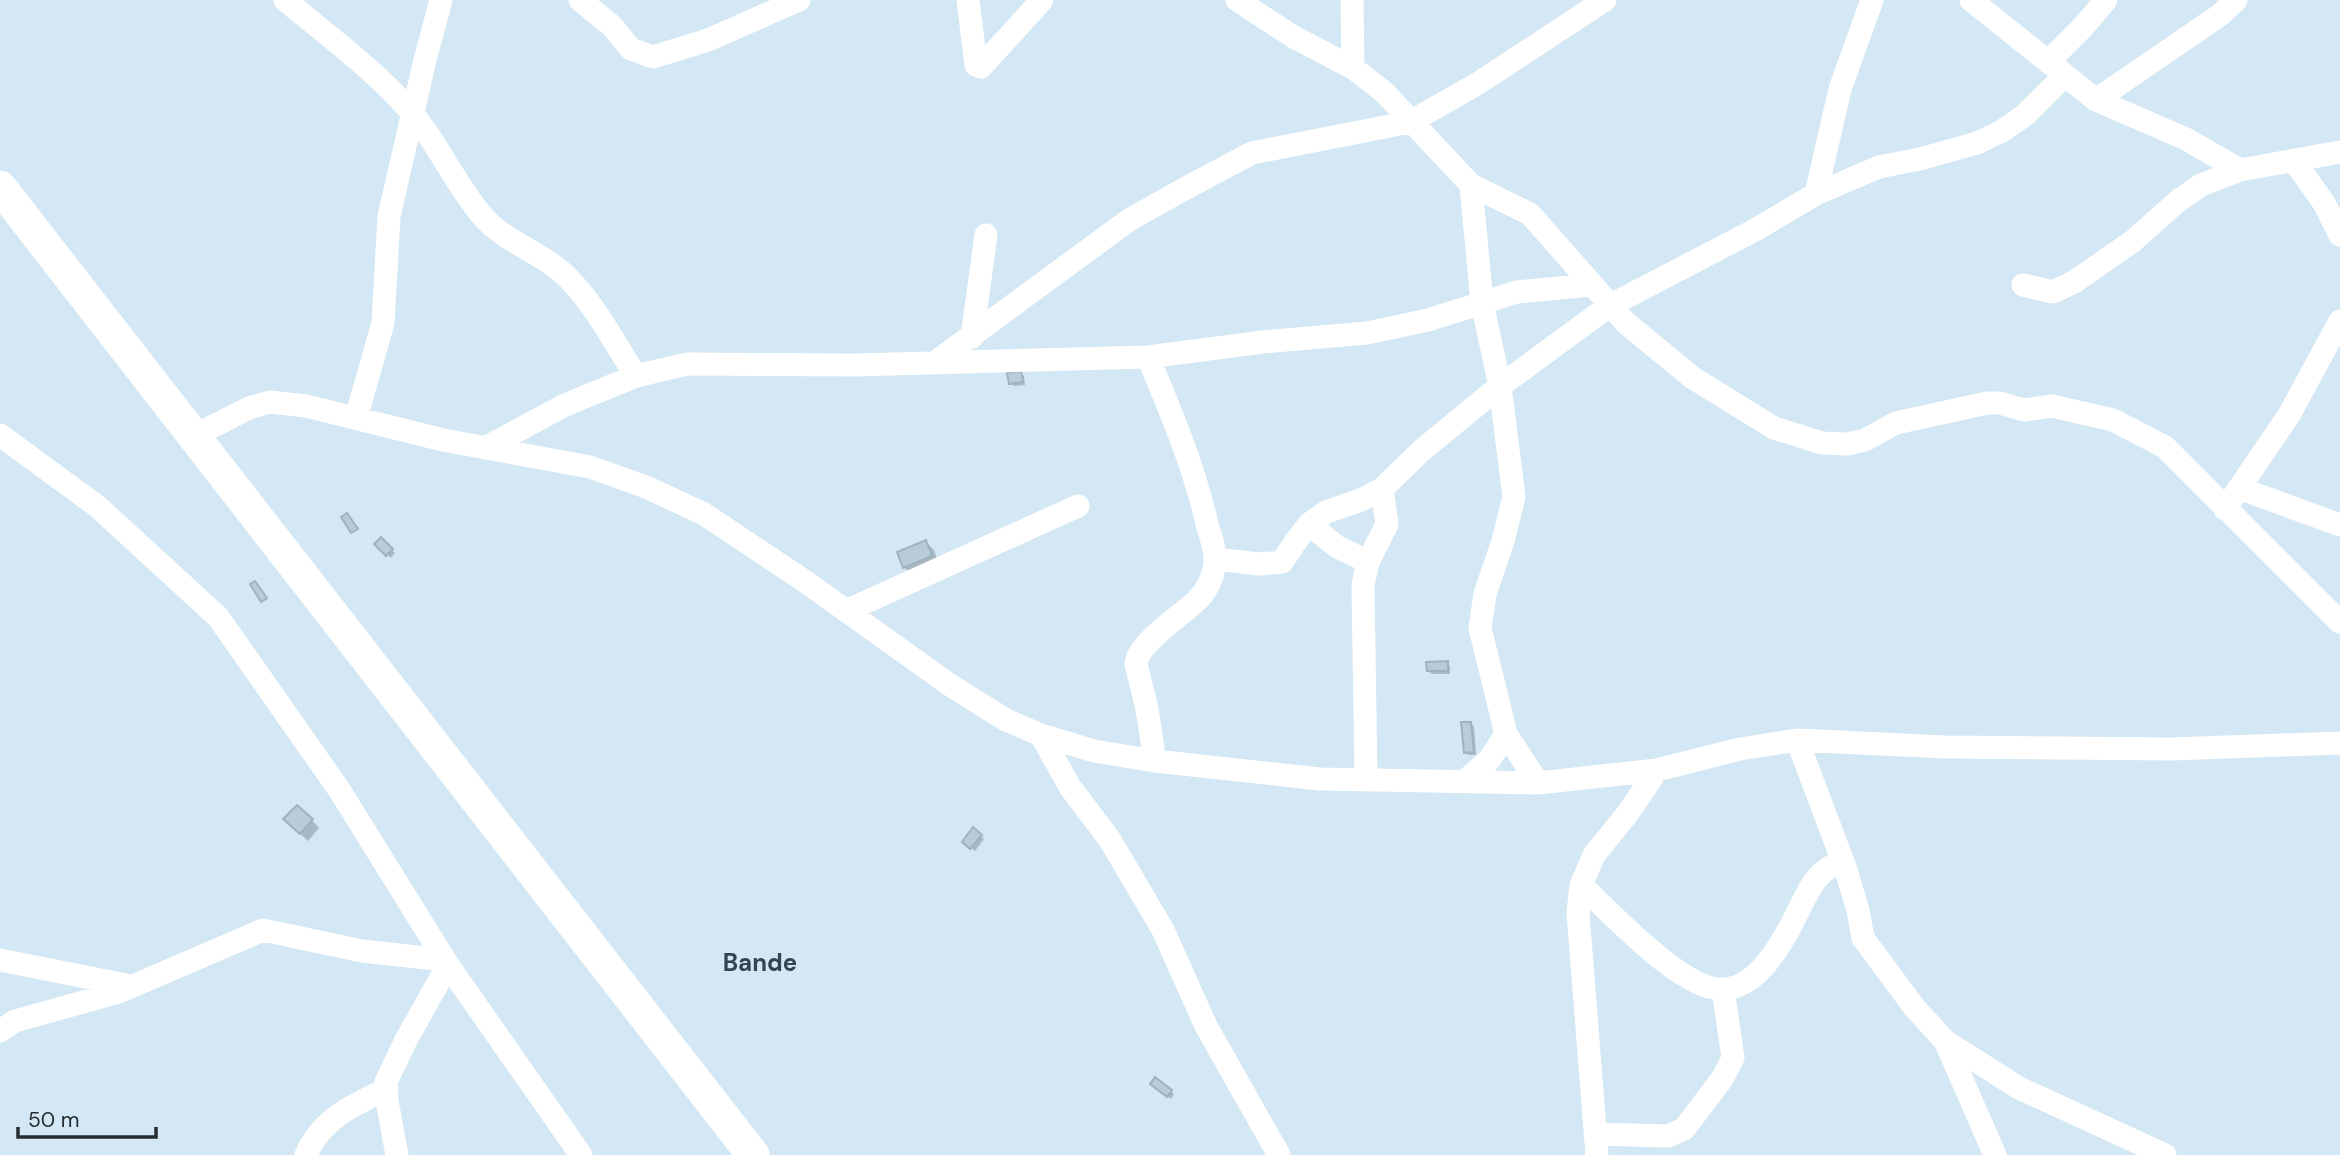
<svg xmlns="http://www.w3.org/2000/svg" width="2340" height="1155" viewBox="0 0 2340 1155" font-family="'DM Sans',sans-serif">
<rect width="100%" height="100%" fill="#d3e7f5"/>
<path fill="#0003" d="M 1020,373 L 1024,376 L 1025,385 L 1014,386 L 1011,383 Z
M 381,540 L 395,553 L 391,558 L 377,544 Z
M 926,542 L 934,550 L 939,564 L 912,575 L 904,567 Z
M 1447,663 L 1450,666 L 1450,674 L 1432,674 L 1428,671 Z
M 1470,723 L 1474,727 L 1476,755 L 1469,755 L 1465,752 Z
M 312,820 L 319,828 L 308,841 L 293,827 Z
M 974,830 L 984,839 L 975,851 L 964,842 Z
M 1156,1087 L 1171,1091 L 1174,1094 L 1171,1099 Z"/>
<path fill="#b8cbd9" stroke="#9fb2bf" stroke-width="2" d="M 1021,371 L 1023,382 L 1009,384 L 1007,373 Z
M 347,513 L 358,529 L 351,533 L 341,517 Z
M 381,537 L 393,549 L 386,556 L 374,544 Z
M 926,540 L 932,556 L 903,568 L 897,552 Z
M 255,581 L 267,598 L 261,602 L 250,584 Z
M 1448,661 L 1448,671 L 1427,671 L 1426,662 Z
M 1461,722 L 1471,722 L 1474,752 L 1464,753 Z
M 297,805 L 313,819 L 300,834 L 283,819 Z
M 973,827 L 982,835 L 970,849 L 962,842 Z
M 1155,1077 L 1172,1090 L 1167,1097 L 1150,1084 Z"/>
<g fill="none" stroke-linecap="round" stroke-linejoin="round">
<path stroke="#fff" stroke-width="23" d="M 285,0 C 328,36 375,70 412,113 C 439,145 456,186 484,218 C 508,244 546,254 570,280 C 597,308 615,344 636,376
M 580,0 L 612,26 L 631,49 L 653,57 L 708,40 L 799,0
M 968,0 L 976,65 L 981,67 L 1042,0
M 1237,0 L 1292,36 L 1353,68 L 1384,92 L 1471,185 L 1530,214 L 1626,323 L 1693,378 L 1774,428 L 1822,443 L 1847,444 L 1865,440 L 1896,423 L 1987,403 L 2000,403 L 2024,410 L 2052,406 L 2113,420 L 2165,447 L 2340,622
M 1352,0 L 1353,68
M 1971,0 L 2096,100 L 2186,139 L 2240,170
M 2048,62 L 2083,27 L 2106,0
M 2096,100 L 2220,15 L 2236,0
M 2294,161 L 2324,203 L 2340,235
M 1471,185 L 1482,303 L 1500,386 L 1514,497 L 1503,541 L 1485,594 L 1480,628 L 1506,734 L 1538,783
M 1816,194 L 1840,89 L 1872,0
M 2023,285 L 2053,292 L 2074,282 L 2133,241 L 2178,201 L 2201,185 L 2240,170 L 2340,152
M 972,337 L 986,235
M 1148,357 C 1171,412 1194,466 1207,524 C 1210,535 1216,550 1215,561 C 1214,577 1206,593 1194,603 C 1179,617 1137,644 1136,664 L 1147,709 L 1155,761
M 937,361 L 1129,220 L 1186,188 L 1252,153 L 1410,122 L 1477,84 L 1605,0
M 356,418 L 383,323 L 389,216 L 425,60 L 441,0
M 0,435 L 97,506 L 218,617 L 340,791 L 448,965 L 581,1155
M 194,436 L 249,408 L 270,402 L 306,406 L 443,440 L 590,467 L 646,487 L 704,514 L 806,582 L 950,685 L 1006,720 L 1041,735 L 1094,751 L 1155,761 L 1320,779 L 1538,783 L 1657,770 L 1740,749 L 1797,740 L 1945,747 L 2172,749 L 2340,743
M 485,448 L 565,405 L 636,376 L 687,364 L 856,365 L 1148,357 L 1263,342 L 1367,333 L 1428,320 L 1517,292 L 1591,285
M 2239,488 L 2340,525
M 2225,509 L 2289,415 L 2340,321
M 1309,524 L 1336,546 L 1368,562
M 1215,559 L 1259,564 L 1282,562 L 1296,541 L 1309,524 L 1326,512 L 1361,500 L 1382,489 L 1421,451 L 1500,386 L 1609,306 L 1755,230 L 1816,194 L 1879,167 L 1920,159 L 1977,143 L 2002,131 L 2025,115 L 2065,75
M 846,611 L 1078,506
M 1041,735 L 1070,787 L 1110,840 L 1163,930 L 1206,1026 L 1279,1155
M 1797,740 L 1845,867 L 1858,910 L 1863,938 L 1914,1007 L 1945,1041 L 2019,1088 L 2165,1155
M 1366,779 L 1363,585 L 1368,562 L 1387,524 L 1382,489
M 1465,781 L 1490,759 L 1506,734
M 1581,885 C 1611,913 1682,990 1722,989 C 1753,989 1775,954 1788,931 C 1796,917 1809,885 1820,875 C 1826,869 1835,864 1842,860
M 0,960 L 131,986
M 0,1031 L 15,1021 L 119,992 L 263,930 L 362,951 L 445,960
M 1945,1041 L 1995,1155
M 1595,1134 L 1668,1136 L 1684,1129 L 1722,1079 L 1733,1058 L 1723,989
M 306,1155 C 321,1119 353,1105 387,1089
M 397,1155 L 387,1101 L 386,1082 L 406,1040 L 448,965
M 1597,1155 L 1578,913 L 1581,885 L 1594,855 L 1628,813 L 1657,770"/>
<path stroke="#fff" stroke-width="33" d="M 0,187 L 753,1155"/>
</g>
<g text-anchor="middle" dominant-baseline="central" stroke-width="7" stroke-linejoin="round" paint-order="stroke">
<g font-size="24" font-weight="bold" fill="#344550" stroke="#d3e7f5">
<text x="760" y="962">Bande</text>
</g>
</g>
<path d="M18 1127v10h138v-10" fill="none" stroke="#242c31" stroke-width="3.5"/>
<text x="28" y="1127" font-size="21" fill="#242c31" stroke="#d3e7f5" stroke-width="5" paint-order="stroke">50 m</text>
</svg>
